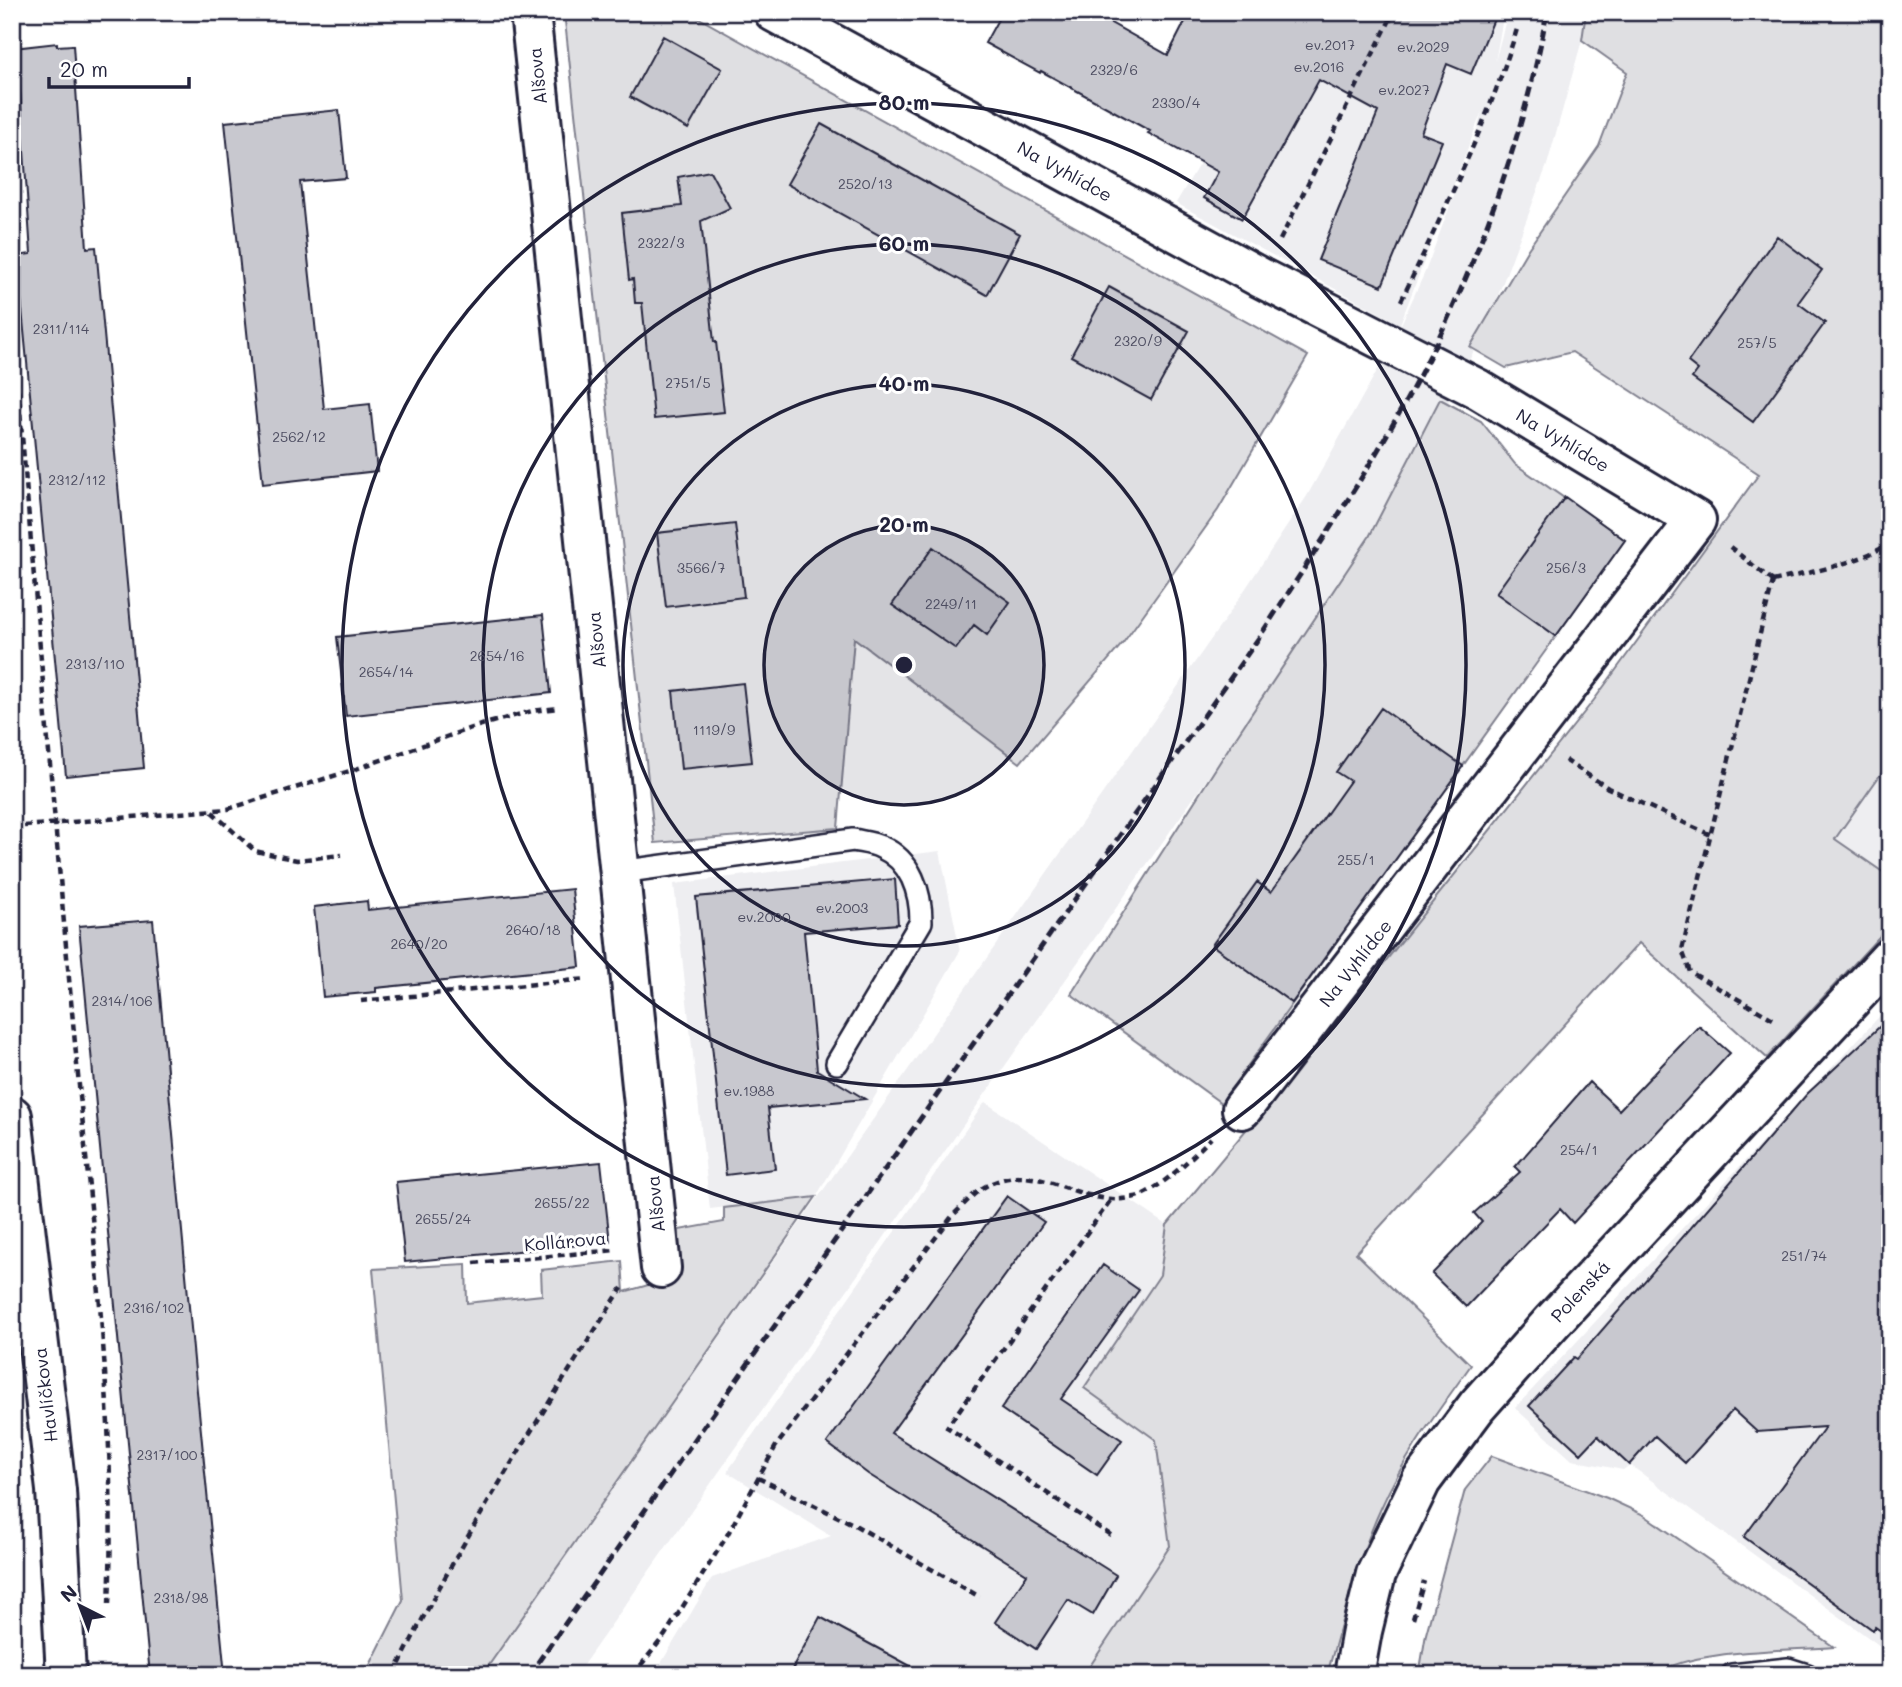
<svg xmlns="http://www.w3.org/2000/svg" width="1902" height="1687" viewBox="0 0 1902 1687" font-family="Mali,sans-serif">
<rect width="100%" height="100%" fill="#fff"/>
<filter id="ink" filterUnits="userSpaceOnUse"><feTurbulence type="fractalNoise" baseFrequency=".0143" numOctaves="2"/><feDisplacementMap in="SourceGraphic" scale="14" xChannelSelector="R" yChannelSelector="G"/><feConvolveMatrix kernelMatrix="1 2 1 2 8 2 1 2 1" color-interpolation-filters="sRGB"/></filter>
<g filter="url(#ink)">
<path fill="#eeeef1" d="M 1290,12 L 1504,12 L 1495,62 L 1508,12 L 1586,12 L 1582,40 L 1547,165 L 1496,301 L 1461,379 L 1373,537 L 1290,661 L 576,1675 L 482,1675 L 1226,618 L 1307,496 L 1392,344 L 1425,272 L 1474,142 L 1482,111 L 1400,324 L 1176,203 Z
M 1890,761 L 1890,877 L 1835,839 Z
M 940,851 L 960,951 L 816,1197 L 710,1209 L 674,884 Z
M 1890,1005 L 1890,1660 L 1888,1654 L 1876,1643 L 1630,1465 L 1623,1470 L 1572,1460 L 1515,1408 Z
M 985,1102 L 1167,1225 L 1160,1275 L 1084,1388 L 1156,1440 L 1170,1546 L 1084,1675 L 654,1675 L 712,1578 L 831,1536 L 727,1472 Z"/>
<path fill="#dfdfe2" stroke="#80808e" stroke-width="2" d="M 564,12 L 688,12 L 1308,356 L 1218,510 L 1123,643 L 1020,763 L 854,638 L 838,828 L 655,843 Z
M 1586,12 L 1890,12 L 1890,761 L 1835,839 L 1890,877 L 1890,925 L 1767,1058 L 1639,943 L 1356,1253 L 1471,1365 C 1439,1410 1404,1456 1382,1506 C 1357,1560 1343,1618 1327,1675 L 1084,1675 L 1170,1546 L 1156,1440 L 1084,1388 L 1160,1275 L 1167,1225 L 1368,983 L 1594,700 L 1759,474 L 1572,352 L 1506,368 L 1470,347 L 1528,249 L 1599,146 L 1627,72 L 1582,40 Z
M 1440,399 L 1481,421 L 1515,464 L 1625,540 L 1221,1103 L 1071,994 L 1232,743 L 1369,537 Z
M 816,1197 L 482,1675 L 365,1675 L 403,1600 L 373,1269 L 466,1264 L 467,1303 L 542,1295 L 541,1270 L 622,1261 L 624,1292 L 680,1276 L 679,1230 L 724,1222 L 724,1208 Z
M 1492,1456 L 1607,1498 L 1644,1515 L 1834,1647 C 1787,1651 1690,1649 1654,1675 L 1419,1675 L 1426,1634 L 1465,1490 Z"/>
<path fill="#c8c8cf" stroke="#22223b" stroke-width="2" d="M 1002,12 L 1091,12 L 1168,55 L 1190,12 L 1497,12 L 1471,74 L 1447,64 L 1421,133 L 1442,141 L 1382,286 L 1318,260 L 1378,112 L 1319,80 L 1242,219 L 1204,198 L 1218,172 L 1148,133 L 1150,131 L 1041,71 L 1040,73 L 985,43 Z
M 663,36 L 722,69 L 688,129 L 630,97 Z
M 57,43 L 57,46 L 73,45 L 87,248 L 96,247 L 144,768 L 66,776 L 17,256 L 31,254 L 20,91 L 14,48 Z
M 339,110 L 346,178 L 300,182 L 324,409 L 370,404 L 377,471 L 263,484 L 225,122 Z
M 821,124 L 1020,234 L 987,295 L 787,184 Z
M 710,171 L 730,208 L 701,221 L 714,342 L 716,342 L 724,412 L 654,419 L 642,303 L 635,303 L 633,279 L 629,280 L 622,213 L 682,206 L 678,177 Z
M 1777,236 L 1822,270 L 1798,303 L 1825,323 L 1753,422 L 1692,378 L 1698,370 L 1688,362 Z
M 1109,287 L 1189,331 L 1151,400 L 1071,356 Z
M 1565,497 L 1625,540 L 1556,636 L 1496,593 Z
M 735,524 L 744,597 L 666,607 L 657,533 Z
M 933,547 L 1010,602 L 987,635 L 974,625 L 956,649 L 892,605 Z
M 543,615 L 551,693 L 346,716 L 337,637 Z
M 743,683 L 752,762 L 681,769 L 673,691 Z
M 1381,708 L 1463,766 L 1292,1003 L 1212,945 L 1257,882 L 1271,892 L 1350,781 L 1336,772 Z
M 895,879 L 898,924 L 804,932 L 817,1070 L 865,1099 L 768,1108 L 775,1169 L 726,1175 L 696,897 Z
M 572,889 L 580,967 L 376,988 L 376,992 L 323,997 L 314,907 L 367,901 L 368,910 Z
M 153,920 L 195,1371 L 225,1675 L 150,1675 L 79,926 Z
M 1890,1017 L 1890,1637 L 1875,1627 L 1873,1630 L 1744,1537 L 1825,1427 L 1757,1432 L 1733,1410 L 1685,1463 L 1655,1436 L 1629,1465 L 1598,1436 L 1581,1454 L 1529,1406 L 1574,1357 L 1577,1359 L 1807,1094 Z
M 1699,1026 L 1730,1053 L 1573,1223 L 1560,1209 L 1466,1307 L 1432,1274 L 1482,1222 L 1474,1213 L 1520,1172 L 1515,1167 L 1589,1082 L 1619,1110 Z
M 601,1162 L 610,1242 L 405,1262 L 396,1182 Z
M 1007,1196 L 1044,1222 L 891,1433 L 1116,1575 L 1093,1615 L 1068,1600 L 1036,1649 L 995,1622 L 1027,1574 L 868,1474 L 827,1443 Z
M 1103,1265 L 1139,1290 L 1061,1399 L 1122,1440 L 1097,1475 L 1001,1409 Z
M 820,1617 L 927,1675 L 789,1675 Z"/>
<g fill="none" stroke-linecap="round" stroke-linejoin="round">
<g stroke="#22223b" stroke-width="26">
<path id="service" d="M 620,872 L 853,840 C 862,842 873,843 881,847 C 911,860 921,892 921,922 L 837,1063
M 1732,1675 L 1788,1669 L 1807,1675"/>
</g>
<g stroke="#22223b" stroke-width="44">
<path id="minor" d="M 530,12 L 661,1268
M 774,12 L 1261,278 L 1478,389 L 1696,520 L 1242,1109"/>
</g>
<g stroke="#22223b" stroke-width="44">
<path id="tertiary" d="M 12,1116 L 56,1490 L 66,1675
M 1354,1675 L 1362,1631 L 1376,1574 L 1421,1481 L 1477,1406 L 1551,1323 L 1890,958"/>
</g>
<path stroke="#22223b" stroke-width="4.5" stroke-dasharray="7 5" stroke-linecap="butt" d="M 1280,240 L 1394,12
M 1401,301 C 1443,212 1488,123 1517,29
M 12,318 C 33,563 53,809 76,1054 C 93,1237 117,1420 109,1604
M 1730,547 L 1773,581
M 1773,581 C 1810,572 1858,564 1890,543
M 1565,760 L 1608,788 L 1711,835
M 212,812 L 255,851 L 297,860 L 342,855
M 12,827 L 228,809 L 356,769 L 474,727 L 532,711 L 558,708
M 361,1001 L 587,979
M 1773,1019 L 1690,972 L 1682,950 L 1773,581
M 1110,1201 L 947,1427 L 1115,1538
M 474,1263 L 616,1250
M 758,1478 L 853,1524 L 980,1597
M 12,1571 L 16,1675
M 1413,1619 L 1424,1581
M 394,1675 C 460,1540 541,1414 622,1288
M 633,1675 L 665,1635 L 725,1539 L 776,1446 L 953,1215 C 962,1207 971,1196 981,1189 C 1038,1153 1077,1211 1135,1197 C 1158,1192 1194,1155 1211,1138"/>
<use href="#service" stroke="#fff" stroke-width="21"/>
<use href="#minor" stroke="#fff" stroke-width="38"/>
<use href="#tertiary" stroke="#fff" stroke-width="38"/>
<path stroke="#22223b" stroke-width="5" stroke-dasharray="10 5" stroke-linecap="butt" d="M 529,1675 L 1258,639 C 1317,549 1377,459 1426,363 C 1480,259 1526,127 1547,12"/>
</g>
</g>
<circle cx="904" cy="665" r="140" fill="#22223b" fill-opacity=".12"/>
<g fill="none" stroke="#22223b" stroke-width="3.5">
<circle cx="904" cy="665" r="140"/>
<circle cx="904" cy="665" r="281"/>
<circle cx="904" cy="665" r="421"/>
<circle cx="904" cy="665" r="562"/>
</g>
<g text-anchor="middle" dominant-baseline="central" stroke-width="6" stroke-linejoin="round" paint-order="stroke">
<g font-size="14" fill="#4c4c60">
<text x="1330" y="44">ev.2017</text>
<text x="1423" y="46">ev.2029</text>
<text x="1319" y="66">ev.2016</text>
<text x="1114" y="69">2329/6</text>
<text x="1404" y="89">ev.2027</text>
<text x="1176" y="102">2330/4</text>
<text x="865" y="183">2520/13</text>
<text x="661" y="242">2322/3</text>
<text x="61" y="328">2311/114</text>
<text x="1138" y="340">2320/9</text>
<text x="1757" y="342">257/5</text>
<text x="688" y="382">2751/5</text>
<text x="299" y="436">2562/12</text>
<text x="77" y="479">2312/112</text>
<text x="701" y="567">3566/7</text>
<text x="1566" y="567">256/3</text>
<text x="951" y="603">2249/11</text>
<text x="497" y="655">2654/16</text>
<text x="95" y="663">2313/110</text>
<text x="386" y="671">2654/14</text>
<text x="714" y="729">1119/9</text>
<text x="1356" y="859">255/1</text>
<text x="842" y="907">ev.2003</text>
<text x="764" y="916">ev.2000</text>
<text x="533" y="929">2640/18</text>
<text x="419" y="943">2640/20</text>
<text x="122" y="1000">2314/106</text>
<text x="749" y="1090">ev.1988</text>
<text x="1579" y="1149">254/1</text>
<text x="562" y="1202">2655/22</text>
<text x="443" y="1218">2655/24</text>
<text x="1804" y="1255">251/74</text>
<text x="154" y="1307">2316/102</text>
<text x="167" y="1454">2317/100</text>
<text x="181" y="1597">2318/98</text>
</g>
<g font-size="18" fill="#22223b" stroke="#fff">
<text transform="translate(537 76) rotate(-96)">Alšova</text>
<text transform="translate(1065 171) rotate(29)">Na Vyhlídce</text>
<text transform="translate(1563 440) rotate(31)">Na Vyhlídce</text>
<text transform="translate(596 640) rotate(-96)">Alšova</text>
<text transform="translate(1355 963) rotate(-52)">Na Vyhlídce</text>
<text transform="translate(655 1204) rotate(-96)">Alšova</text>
<text transform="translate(565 1241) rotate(-5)">Kollárova</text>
<text transform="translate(1580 1291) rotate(-47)">Polenská</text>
<text transform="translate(45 1395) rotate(-97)">Havlíčkova</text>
</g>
</g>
<circle cx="904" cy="665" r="10" fill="#22223b" stroke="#fff" stroke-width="3.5"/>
<g font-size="21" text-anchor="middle" font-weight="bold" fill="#22223b" stroke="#fff" stroke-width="6" stroke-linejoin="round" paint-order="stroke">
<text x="904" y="110">80 m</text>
<text x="904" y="251">60 m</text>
<text x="904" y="391">40 m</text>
<text x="904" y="532">20 m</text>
</g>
<rect width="1902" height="1687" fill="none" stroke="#fff" stroke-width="42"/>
<rect x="21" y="21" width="1860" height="1645" fill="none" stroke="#22223b" stroke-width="2.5" filter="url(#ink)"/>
<g transform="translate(80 1606) rotate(318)" stroke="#ffffff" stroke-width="5" paint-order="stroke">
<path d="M0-5L12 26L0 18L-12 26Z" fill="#22223b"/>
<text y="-10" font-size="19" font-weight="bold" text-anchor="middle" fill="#22223b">N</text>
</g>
<path d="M49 77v10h140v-10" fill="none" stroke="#22223b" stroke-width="3.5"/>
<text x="60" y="77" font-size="21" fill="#22223b" stroke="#ffffff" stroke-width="5" paint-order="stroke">20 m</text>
</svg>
